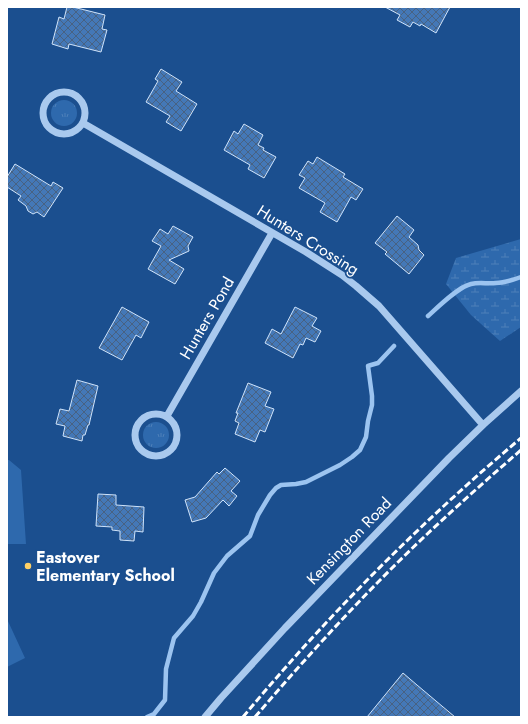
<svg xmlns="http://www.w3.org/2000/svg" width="528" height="724" viewBox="0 0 528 724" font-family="Jost,sans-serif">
<defs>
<pattern id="grass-tufts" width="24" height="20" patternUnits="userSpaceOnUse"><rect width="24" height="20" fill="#2e69ad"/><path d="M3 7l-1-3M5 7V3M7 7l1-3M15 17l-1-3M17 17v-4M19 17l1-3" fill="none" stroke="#4d80b9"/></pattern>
<pattern id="wetland-marsh" width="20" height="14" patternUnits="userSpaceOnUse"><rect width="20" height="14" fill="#2e69ad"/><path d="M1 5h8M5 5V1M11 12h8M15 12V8" fill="none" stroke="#4d80b9"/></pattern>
<pattern id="building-cross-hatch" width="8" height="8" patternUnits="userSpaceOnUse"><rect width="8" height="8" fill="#4478b7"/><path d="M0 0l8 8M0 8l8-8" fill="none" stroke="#486282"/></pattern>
</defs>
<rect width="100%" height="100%" fill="#1b4f8f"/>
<path fill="url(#grass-tufts)" d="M51 113a13 13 0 1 1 26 0a13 13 0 1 1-26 0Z
M143 435a13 13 0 1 1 26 0a13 13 0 1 1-26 0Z"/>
<path fill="url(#wetland-marsh)" d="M 521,239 L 521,327 L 500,341 L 471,315 L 446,284 L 456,258 Z"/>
<path fill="#2e69ad" d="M 7,460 L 9,460 L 21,470 L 26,544 L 7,544 Z
M 7,619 L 25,658 L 7,667 Z"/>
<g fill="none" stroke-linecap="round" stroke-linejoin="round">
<path stroke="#9cc4f0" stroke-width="4.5" d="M 428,316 C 438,307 458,287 471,284 C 479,282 488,284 496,283 C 505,283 513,280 521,277
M 147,717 L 154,714 L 165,700 L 166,669 L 174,638 L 193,616 L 201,602 L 214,573 L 227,556 L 250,536 L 258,515 L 270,495 L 276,488 L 281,485 L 296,484 L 306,482 L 340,465 L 352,457 L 360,450 L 366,437 L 368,421 L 372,405 L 372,396 L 368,366 L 371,365 L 378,363 L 394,346"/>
</g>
<path fill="url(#building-cross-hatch)" stroke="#cfe3fa" d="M 67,7 L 73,7 L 105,15 L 102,29 L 107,30 L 101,52 L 69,44 L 68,49 L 52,44 L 59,17 L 64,19 Z
M 385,7 L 450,7 L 436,33 L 421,24 L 420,26 L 413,22 L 410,27 L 397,20 L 400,15 Z
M 161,69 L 182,82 L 176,91 L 197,104 L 181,131 L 166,122 L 170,116 L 146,102 L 158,81 L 155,79 Z
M 244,124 L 263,135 L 258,145 L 264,148 L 263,150 L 276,157 L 264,178 L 248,169 L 250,165 L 224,150 L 234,131 L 238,134 Z
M 317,157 L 345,174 L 343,177 L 363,189 L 356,200 L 351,197 L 337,222 L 320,212 L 325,203 L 299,188 L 305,178 L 299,175 L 308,161 L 313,164 Z
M 15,164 L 51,186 L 53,182 L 63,188 L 44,217 L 37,212 L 33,214 L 28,211 L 26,206 L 18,200 L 21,196 L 7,187 L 7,177 Z
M 397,216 L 414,230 L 409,237 L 418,245 L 419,250 L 424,255 L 409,274 L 385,254 L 387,252 L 375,243 Z
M 173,226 L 193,237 L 188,246 L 189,251 L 169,260 L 184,269 L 175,284 L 148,269 L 161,246 L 152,241 L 160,229 L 168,234 Z
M 122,307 L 149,322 L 141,338 L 136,335 L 122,360 L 99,348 Z
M 295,307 L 317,318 L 312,326 L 321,331 L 315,342 L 306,338 L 303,345 L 300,344 L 293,358 L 265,343 L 272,329 L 281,334 Z
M 77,380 L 98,386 L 89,425 L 88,425 L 85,435 L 83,435 L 82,441 L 63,436 L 65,426 L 56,424 L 60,409 L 69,411 Z
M 248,383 L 271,392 L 265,406 L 274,409 L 265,432 L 260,430 L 255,442 L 235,434 L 239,423 L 235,421 L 238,413 L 236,413 Z
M 225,468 L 240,481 L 231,491 L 237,496 L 229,506 L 223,500 L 206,518 L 192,522 L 185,500 L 195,497 L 217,472 L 219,474 Z
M 98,494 L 116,495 L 116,505 L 144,507 L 143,532 L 135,531 L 134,541 L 120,540 L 120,531 L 112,530 L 112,527 L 96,526 Z
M 403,673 L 417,685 L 455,717 L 367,717 Z"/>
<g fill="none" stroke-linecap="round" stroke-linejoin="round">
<path stroke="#a9c9ee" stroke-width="7" d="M43 113a21 21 0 1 1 42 0a21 21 0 1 1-42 0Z
M 83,123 L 306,252 L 342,275 L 356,286 L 379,306 L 483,425
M135 435a21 21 0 1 1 42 0a21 21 0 1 1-42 0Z
M 167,416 L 272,233
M 205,717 L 221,698 L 285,628 L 449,458 L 483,425 L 521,391"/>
<path stroke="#fff" stroke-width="3" stroke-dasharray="7 3" stroke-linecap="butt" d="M 243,717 C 327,616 420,523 521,438
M 255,717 C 298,667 342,618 389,571 C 431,529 476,489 521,450"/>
</g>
<circle fill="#ffd166" stroke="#1b4f8f" stroke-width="1.5" cx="28" cy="566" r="4"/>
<g text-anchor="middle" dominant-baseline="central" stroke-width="3.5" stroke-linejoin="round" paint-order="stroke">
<g font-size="16" fill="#fff" stroke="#1b4f8f">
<text transform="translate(308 240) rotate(32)">Hunters Crossing</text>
<text transform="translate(207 318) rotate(-60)">Hunters Pond</text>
<text transform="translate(349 541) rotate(-46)">Kensington Road</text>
</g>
<g font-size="16" font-weight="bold" fill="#fff" stroke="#1b4f8f" text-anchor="start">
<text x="36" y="557">Eastover<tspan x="36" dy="18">Elementary School</tspan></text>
</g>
</g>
<rect width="528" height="724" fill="none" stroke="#ffffff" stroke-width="16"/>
</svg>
